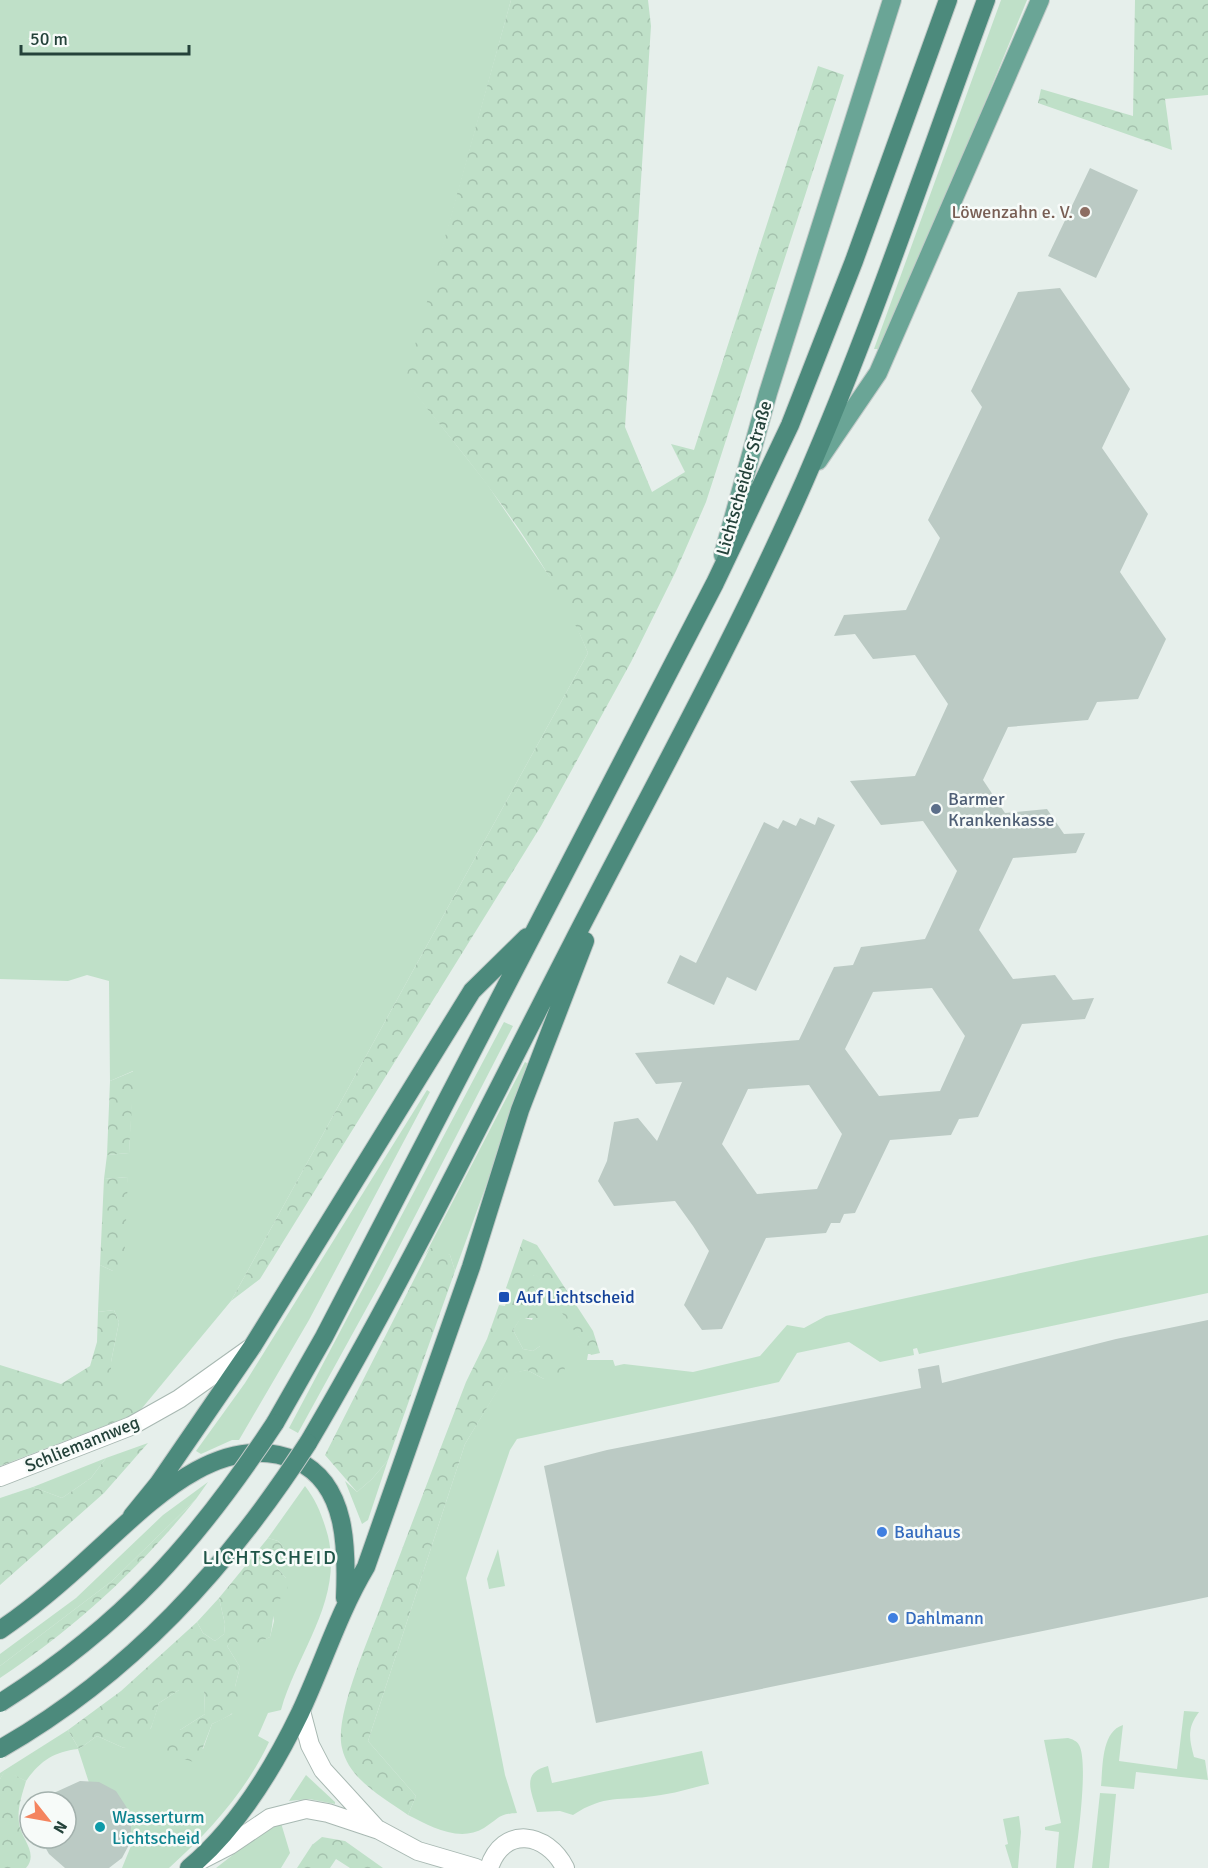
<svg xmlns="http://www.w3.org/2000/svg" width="1208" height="1868" viewBox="0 0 1208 1868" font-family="Signika,sans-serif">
<defs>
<pattern id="forest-crowns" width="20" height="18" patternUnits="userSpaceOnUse" patternTransform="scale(1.5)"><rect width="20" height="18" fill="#bfe0c8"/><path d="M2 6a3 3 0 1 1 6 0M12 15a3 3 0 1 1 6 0" fill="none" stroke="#a4c1ad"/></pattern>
</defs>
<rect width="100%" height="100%" fill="#e6efeb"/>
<path fill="#bfe0c8" d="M 0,0 L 511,0 L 406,381 L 487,484 L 566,601 L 588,653 L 231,1301 L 138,1413 L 111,1390 L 111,1362 L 119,1322 L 114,1310 L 98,1312 L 100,1265 L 113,1271 L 128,1177 L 104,1179 L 107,1155 L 129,1153 L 133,1071 L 110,1081 L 109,981 L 87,975 L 68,981 L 0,979 Z
M 1001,0 L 1027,0 L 912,280 L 879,349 L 874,349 Z
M 504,1022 L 513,1026 L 381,1282 L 298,1433 L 289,1428 Z
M 525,1062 L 530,1065 L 455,1271 L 450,1255 L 430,1248 L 424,1257 Z
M 427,1090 L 430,1092 L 309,1320 L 239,1440 L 232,1440 L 201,1454 L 196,1451 L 245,1383 Z
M 1208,1235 L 1208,1293 L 919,1354 L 917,1348 L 913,1349 L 914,1355 L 880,1362 L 849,1342 L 797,1353 L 779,1382 L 517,1439 L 510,1450 L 466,1578 L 505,1775 L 517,1813 C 497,1814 499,1819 484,1828 C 459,1843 430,1826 408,1815 L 416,1796 L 368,1741 L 465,1444 L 507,1374 L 527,1370 L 544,1379 L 540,1346 L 533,1351 L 523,1349 L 513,1330 L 521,1317 L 532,1320 L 541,1296 L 533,1286 L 533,1276 L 536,1274 L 591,1354 L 588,1354 L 587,1360 L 613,1360 L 615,1366 L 624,1364 L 693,1372 L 760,1356 L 787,1325 L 804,1328 L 826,1316 L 888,1302 L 1090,1258 Z
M 106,1458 L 91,1478 L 62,1498 L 33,1487 Z
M 388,1460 L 368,1520 L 362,1524 L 345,1481 L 357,1492 L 372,1479 Z
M 208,1482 L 196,1499 L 112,1581 L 0,1666 L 0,1654 L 76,1598 L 163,1515 Z
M 305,1486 C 317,1501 323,1518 328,1536 C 343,1601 298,1650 281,1710 L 268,1713 L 258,1736 L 269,1742 C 246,1791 210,1831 169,1868 L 122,1868 L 131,1846 L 94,1798 L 78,1749 C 54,1752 41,1760 26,1781 L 5,1771 L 0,1779 L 0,1773 L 68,1730 L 79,1749 L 97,1736 L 124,1748 L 151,1728 L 159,1703 L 179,1690 L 204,1690 L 205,1714 L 180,1730 L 203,1749 L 212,1724 L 232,1714 L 235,1687 L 240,1667 L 227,1646 L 233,1639 L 249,1646 L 270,1637 L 274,1621 L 272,1610 L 286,1578 L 277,1568 L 284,1548 L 278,1541 L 268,1538 Z
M 498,1549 L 505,1586 L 489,1589 L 487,1579 Z
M 219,1598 L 225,1624 L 224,1634 L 215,1641 L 203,1633 L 197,1622 Z
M 1184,1711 L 1199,1712 C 1187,1728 1189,1738 1194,1757 L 1205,1760 L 1208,1780 L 1136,1772 L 1134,1789 L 1101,1786 C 1103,1767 1101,1732 1123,1725 L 1119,1761 L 1177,1769 Z
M 1068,1738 C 1072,1739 1077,1741 1079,1745 C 1089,1762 1077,1846 1074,1868 L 1056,1868 L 1059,1832 L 1045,1830 L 1045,1827 L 1061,1823 L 1044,1740 Z
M 702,1751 L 709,1784 C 691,1788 673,1794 654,1796 C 620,1801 605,1794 573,1815 L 560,1811 L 537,1812 C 532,1792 520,1773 548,1766 L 552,1783 Z
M 306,1775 L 335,1802 L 335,1804 L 309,1799 L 289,1801 Z
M 1100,1793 L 1116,1794 L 1109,1868 L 1092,1868 Z
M 1019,1816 L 1021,1832 L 1018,1868 L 1012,1868 L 1005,1845 L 1008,1844 L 1003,1819 Z
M 281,1823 L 290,1853 L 281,1868 L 216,1868 L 252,1840 Z"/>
<path fill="url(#forest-crowns)" d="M 511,0 L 648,0 L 651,26 L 625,427 L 652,492 L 685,472 L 671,444 L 694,450 L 818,66 L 844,75 L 706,502 L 676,571 L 631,662 L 541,826 L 260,1279 L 231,1301 L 588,653 C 546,552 473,466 405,381 Z
M 1135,0 L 1208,0 L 1208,95 L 1165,99 L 1172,150 L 1038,103 L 1041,89 L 1133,116 Z
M 134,1071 L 129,1153 L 107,1155 L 110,1081 Z
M 128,1177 L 124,1268 L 113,1271 L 100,1265 L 104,1179 Z
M 523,1239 L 537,1245 L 593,1331 L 600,1353 L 591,1355 L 536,1275 L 533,1276 L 533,1285 L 543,1304 L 538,1318 L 521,1318 L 513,1330 L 523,1349 L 533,1351 L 540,1346 L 553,1344 L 562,1351 L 566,1377 L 544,1379 L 527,1370 L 507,1375 L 465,1444 L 368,1741 L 416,1796 L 408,1815 C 383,1797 349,1780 342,1748 C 334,1717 368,1641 380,1608 C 408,1533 437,1457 466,1382 L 487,1339 L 499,1305 L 505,1306 L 510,1290 L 506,1288 Z
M 430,1248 L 439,1248 L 450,1255 L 455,1271 L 388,1460 L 372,1479 L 357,1492 L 325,1455 Z
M 114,1310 L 119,1322 L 111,1362 L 111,1389 L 130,1394 L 138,1413 L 0,1466 L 0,1365 L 61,1384 L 90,1366 L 97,1342 L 98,1312 Z
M 148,1443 L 104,1493 L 0,1585 L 0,1498 L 33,1487 L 62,1498 L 91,1478 L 106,1458 Z
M 196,1499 C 139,1569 75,1628 0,1678 L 0,1666 L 112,1581 Z
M 268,1538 L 278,1541 L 284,1548 L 277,1568 L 286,1578 L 288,1592 C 270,1603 275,1619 270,1637 L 249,1647 L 233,1640 L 227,1646 L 240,1667 L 235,1687 L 243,1694 C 241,1712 227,1717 212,1724 L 197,1763 L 167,1754 L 164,1745 L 180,1730 L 205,1714 L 204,1690 L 179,1690 L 159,1703 C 151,1729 151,1739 124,1748 L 97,1736 L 79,1749 L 68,1730 L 121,1691 L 197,1622 L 203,1633 L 215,1641 L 224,1634 L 225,1624 L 219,1598 Z
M 5,1770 L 26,1781 C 22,1795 17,1808 19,1823 C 21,1839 39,1853 26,1868 L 0,1868 L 0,1779 Z
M 322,1837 L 345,1841 L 383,1868 L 350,1868 L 336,1859 L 330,1868 L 297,1868 L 312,1845 Z"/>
<path fill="#bbcac4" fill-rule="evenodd" d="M 1090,168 L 1138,190 L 1096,278 L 1048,256 Z
M 1060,288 L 1130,389 L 1102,448 L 1148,514 L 1120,572 L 1166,639 L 1138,699 L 1097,702 L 1088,720 L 1008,727 L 983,780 L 1005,813 L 1047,809 L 1064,834 L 1085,833 L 1076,853 L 1013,858 L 979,930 L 1013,979 L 1055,975 L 1073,1000 L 1094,998 L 1085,1019 L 1022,1024 L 978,1117 L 959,1119 L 951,1135 L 890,1140 L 855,1213 L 844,1214 L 840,1223 L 831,1223 L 826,1233 L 766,1238 L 722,1329 L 702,1330 L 684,1305 L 709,1251 L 693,1226 L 675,1201 L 614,1206 L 598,1181 L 607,1161 L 614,1122 L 638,1118 L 657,1141 L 682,1082 L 656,1084 L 635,1053 L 799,1040 L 834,967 L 853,965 L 861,947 L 925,939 L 957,871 L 923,821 L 881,825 L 850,781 L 915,776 L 948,704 L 915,655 L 873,659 L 855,634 L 834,636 L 844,615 L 906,610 L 940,538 L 928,520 L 982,407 L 971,391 L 1018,292 ZM 932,988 L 965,1036 L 940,1091 L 879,1096 L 845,1049 L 873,992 ZM 809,1085 L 842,1134 L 817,1189 L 757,1194 L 722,1144 L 748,1089 Z
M 818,817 L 835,825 L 756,991 L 727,977 L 714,1005 L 667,983 L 680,955 L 696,963 L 764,822 L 778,829 L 783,820 L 796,826 L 800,818 L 815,825 Z
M 1208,1320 L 1208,1597 L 596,1723 L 544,1466 L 607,1450 L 921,1388 L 918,1369 L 939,1365 L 942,1383 L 1116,1339 Z
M 80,1781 L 99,1782 L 116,1791 L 131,1814 L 131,1841 L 122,1858 L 109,1868 L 65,1868 L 49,1854 L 40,1838 L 66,1838 L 66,1802 L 34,1802 Z"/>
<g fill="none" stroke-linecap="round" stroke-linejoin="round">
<g stroke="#a8b8b2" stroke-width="20">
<path id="minor" d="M 0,1477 L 131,1426 L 179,1399 L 252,1347"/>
</g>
<g stroke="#a8b8b2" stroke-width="20">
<path id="tertiary" d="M 301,1711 L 310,1745 L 323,1770 L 376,1828
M 199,1861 L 230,1845 L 270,1818 L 306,1809 L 328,1813 L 379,1830 L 418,1851 L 476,1868
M 489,1868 C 503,1825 547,1832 565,1868"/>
</g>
<g stroke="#c2cac8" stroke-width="20">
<path id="primary" d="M 818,461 L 878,373 L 1040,0
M 723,555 L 768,393 L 892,0"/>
</g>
<g stroke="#c2cac8" stroke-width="20">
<path id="trunk" d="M 275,1423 L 324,1337 L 715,583 L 790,425 L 854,261 L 948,0
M 308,1443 C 403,1282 485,1113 571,946 C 650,792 735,640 805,480 C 873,324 927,160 986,0
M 132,1516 L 158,1484 L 252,1347 L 472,991 L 527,937
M 0,1630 C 34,1607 65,1580 95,1552 C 147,1505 220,1427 297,1461 C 348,1484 347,1551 345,1598
M 189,1868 C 238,1827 273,1769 300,1713 C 323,1664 338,1614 366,1567 L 471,1267 L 520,1110 L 585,941"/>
</g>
<use href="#minor" stroke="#fff" stroke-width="18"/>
<use href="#tertiary" stroke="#fff" stroke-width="18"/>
<use href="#primary" stroke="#6aa596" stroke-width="18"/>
<use href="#trunk" stroke="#4c8a7c" stroke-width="18"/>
<g stroke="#c2cac8" stroke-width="20" stroke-linecap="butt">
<path id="trunk-bridge" d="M 0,1703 C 123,1625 196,1543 275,1423
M 0,1749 C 131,1674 227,1568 308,1443"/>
</g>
<use href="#trunk-bridge" stroke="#4c8a7c" stroke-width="18"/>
</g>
<circle fill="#8d6e63" stroke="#f7fbf9" stroke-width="2" cx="1085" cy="212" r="6"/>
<circle fill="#5c6f8a" stroke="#f7fbf9" stroke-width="2" cx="936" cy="809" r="6"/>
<rect fill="#1a4fb4" stroke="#f7fbf9" stroke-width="2" x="498" y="1291" width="12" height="12" rx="3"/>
<g fill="#3f7fe0" stroke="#f7fbf9" stroke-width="2">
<circle cx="882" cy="1532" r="6"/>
<circle cx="893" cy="1618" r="6"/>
</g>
<circle fill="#0f9aa8" stroke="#f7fbf9" stroke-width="2" cx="100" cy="1827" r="6"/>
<g text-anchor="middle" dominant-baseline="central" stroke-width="5" stroke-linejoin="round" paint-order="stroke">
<g font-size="18" fill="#785e54" stroke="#f7fbf9" text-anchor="end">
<text x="1073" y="212">Löwenzahn e. V.</text>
</g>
<g font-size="18" fill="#24423a" stroke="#f7fbf9">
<text transform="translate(744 478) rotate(-74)">Lichtscheider Straße</text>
<text transform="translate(82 1444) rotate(-22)">Schliemannweg</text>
</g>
<g font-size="18" fill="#4e5e75" stroke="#f7fbf9" text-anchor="start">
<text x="948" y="799">Barmer<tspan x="948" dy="21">Krankenkasse</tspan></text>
</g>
<g font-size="18" fill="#164399" stroke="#f7fbf9" text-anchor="start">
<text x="516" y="1297">Auf Lichtscheid</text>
</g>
<g font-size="18" fill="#366cbe" stroke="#f7fbf9" text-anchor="start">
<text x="894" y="1532">Bauhaus</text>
<text x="905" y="1618">Dahlmann</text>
</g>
<g font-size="18" fill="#0d838f" stroke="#f7fbf9" text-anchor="start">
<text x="112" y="1817">Wasserturm<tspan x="112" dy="21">Lichtscheid</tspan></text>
</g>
<g font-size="20" letter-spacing="1.5" fill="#1f5548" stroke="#f7fbf9">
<text x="270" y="1557">LICHTSCHEID</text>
</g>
</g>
<g transform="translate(48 1820) rotate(121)"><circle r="28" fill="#f7fbf9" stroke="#a3b1ad" stroke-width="1.5"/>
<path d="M0-4.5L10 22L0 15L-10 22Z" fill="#f4845f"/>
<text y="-9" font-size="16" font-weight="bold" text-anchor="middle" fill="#24423a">N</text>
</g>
<path d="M21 45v9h168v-9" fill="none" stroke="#24423a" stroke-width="3"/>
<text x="30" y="45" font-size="18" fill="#24423a" stroke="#f7fbf9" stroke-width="4.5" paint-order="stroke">50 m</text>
</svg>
